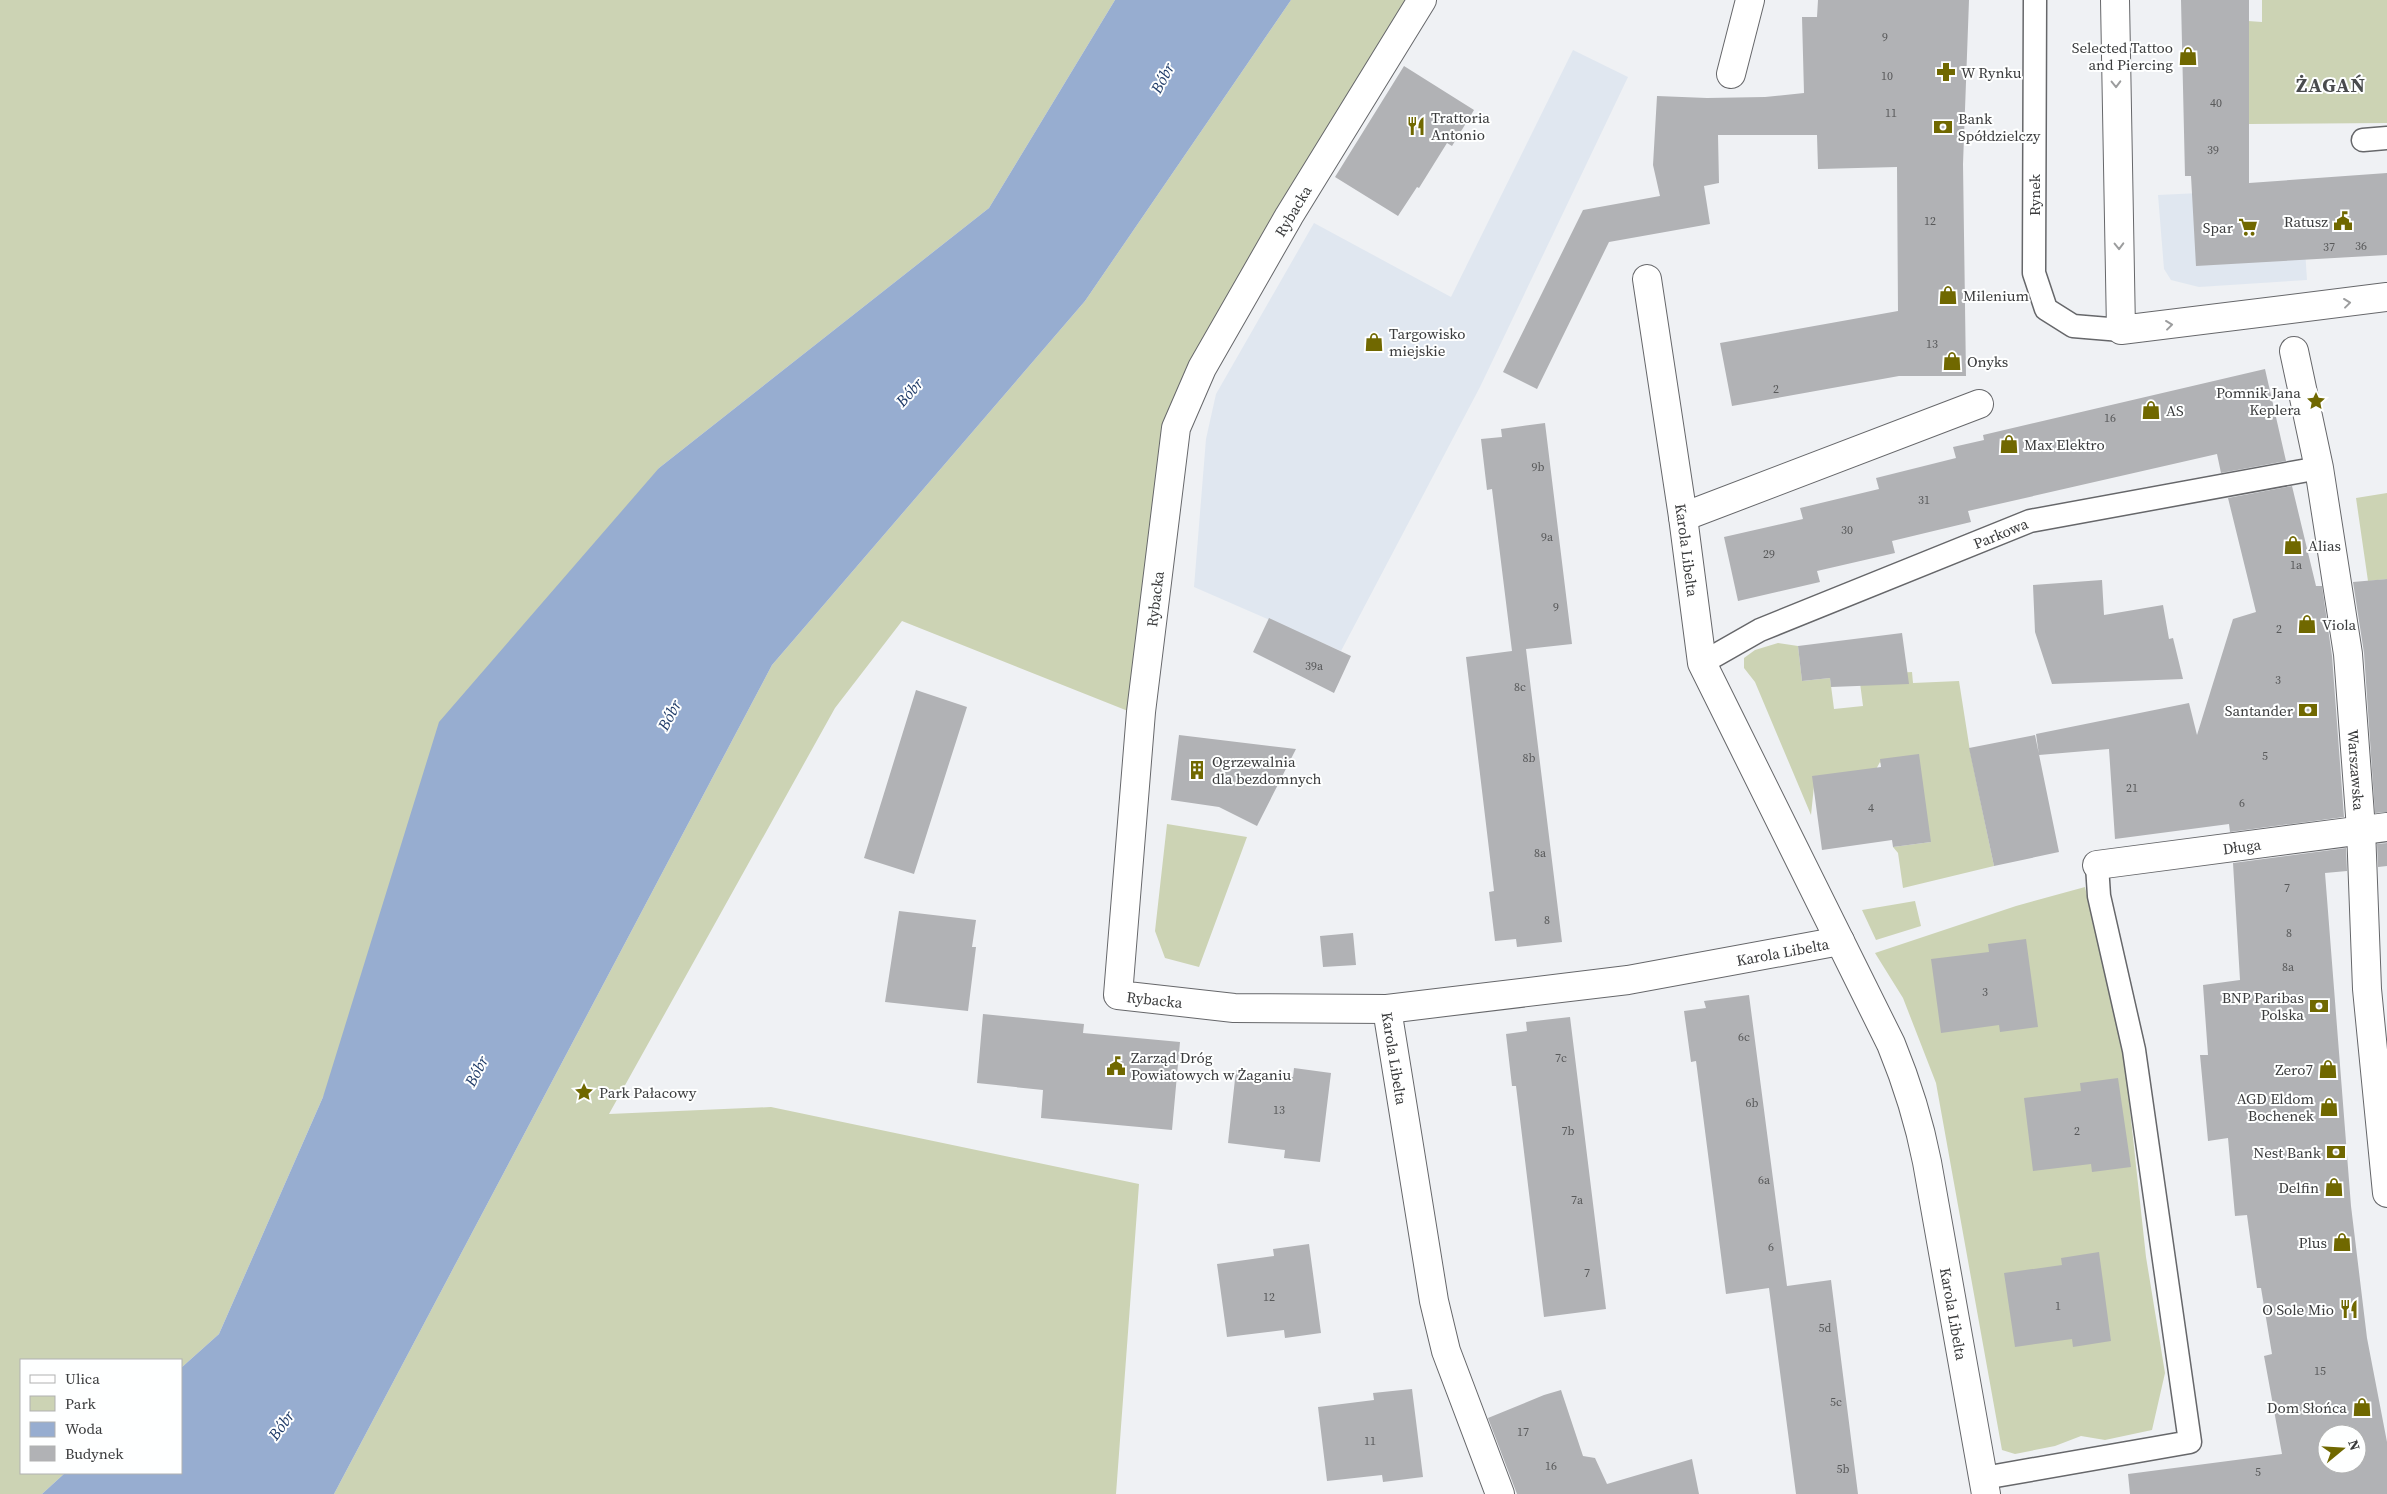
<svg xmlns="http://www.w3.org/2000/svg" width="2387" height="1494" viewBox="0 0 2387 1494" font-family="'Source Serif 4',serif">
<rect width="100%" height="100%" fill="#eff1f4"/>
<path fill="#e0e7f0" d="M 1573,50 L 1628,77 L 1480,387 L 1341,651 L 1194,587 L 1206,439 L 1216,394 L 1314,223 L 1451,297 Z
M 2301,188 L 2307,280 L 2199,287 L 2171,280 L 2164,269 L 2158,195 Z"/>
<path fill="#ccd3b4" d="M 0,0 L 1115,0 L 989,208 L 659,468 L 323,1097 L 219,1334 L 181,1368 L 181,1360 L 21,1360 L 21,1473 L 65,1473 L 42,1494 L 0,1494 Z
M 1291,0 L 1410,0 L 1207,347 L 1128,711 L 902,621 L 835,708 L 609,1114 L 771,1107 L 1139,1184 L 1116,1494 L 334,1494 L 772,665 L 1085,301 Z
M 2262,0 L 2387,0 L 2387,123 L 2249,124 L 2248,21 L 2262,22 Z
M 2387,493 L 2387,579 L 2368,581 L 2356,498 Z
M 1778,643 L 1798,646 L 1802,681 L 1830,678 L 1834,709 L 1863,706 L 1859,675 L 1912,672 L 1913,683 L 1959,681 L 1970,751 L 1994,866 L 1903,888 L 1898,853 L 1893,847 L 1931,842 L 1880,762 L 1874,773 L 1815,776 L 1811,815 L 1755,682 L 1744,668 L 1744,658 L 1755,650 Z
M 1167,824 L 1247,837 L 1199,967 L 1165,958 L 1155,931 Z
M 2085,887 L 2123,1046 L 2146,1257 L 2165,1373 L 2152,1430 L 2105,1440 L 2081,1436 L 2055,1446 L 2015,1454 L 2002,1450 L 1936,1083 L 1903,998 L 1875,953 L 2016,906 Z
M 1915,901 L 1921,926 L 1876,940 L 1862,910 Z"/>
<path fill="#97add0" d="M 1115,0 L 1291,0 L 1085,301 L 772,665 L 334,1494 L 42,1494 L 65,1473 L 181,1473 L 181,1368 L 219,1334 L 323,1097 L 439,722 L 659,468 L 989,208 Z"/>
<path fill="#b1b2b5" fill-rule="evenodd" d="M 1818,0 L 1969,0 L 1963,164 L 1966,376 L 1899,376 L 1732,406 L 1720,343 L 1898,311 L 1897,167 L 1818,169 L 1817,135 L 1718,135 L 1719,183 L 1704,186 L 1710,224 L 1609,242 L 1537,389 L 1503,372 L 1583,210 L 1660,196 L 1653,165 L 1657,96 L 1707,98 L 1765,97 L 1804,93 L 1802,17 L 1817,17 Z
M 2181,0 L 2249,0 L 2249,183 L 2387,173 L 2387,255 L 2196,266 L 2191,176 L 2185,176 Z
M 1404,66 L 1474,110 L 1452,146 L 1447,143 L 1419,188 L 1417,187 L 1398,216 L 1335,177 Z
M 2265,369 L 2286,461 L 2221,473 L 2217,454 L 1968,511 L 1971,522 L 1892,541 L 1895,553 L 1817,571 L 1820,582 L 1738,601 L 1724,537 L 1803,519 L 1800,508 L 1879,489 L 1876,478 L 1956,458 L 1953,447 L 1984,440 L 1983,435 Z
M 1545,423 L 1572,644 L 1526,649 L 1562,942 L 1517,947 L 1516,939 L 1495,941 L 1489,892 L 1494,891 L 1466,657 L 1512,651 L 1492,489 L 1487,490 L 1481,439 L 1502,437 L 1501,429 Z
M 2292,486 L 2316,586 L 2322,586 L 2332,656 L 2344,817 L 2230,832 L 2229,824 L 2115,839 L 2109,749 L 2039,755 L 2036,734 L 2189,703 L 2197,735 L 2233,619 L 2256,612 L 2228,498 Z
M 2387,579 L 2387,812 L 2375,813 L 2364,653 L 2353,582 Z
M 2102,580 L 2104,615 L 2163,605 L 2169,639 L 2173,638 L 2183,679 L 2052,684 L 2035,632 L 2033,585 Z
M 1269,618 L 1351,656 L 1334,693 L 1253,652 Z
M 1902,633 L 1909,684 L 1831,687 L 1830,678 L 1802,681 L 1798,646 Z
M 916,690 L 967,707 L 914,874 L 864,858 Z
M 1179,735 L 1296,749 L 1257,826 L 1219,807 L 1171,800 Z
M 2035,735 L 2059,852 L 1994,866 L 1969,748 Z
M 1919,754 L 1931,842 L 1893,847 L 1892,840 L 1822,850 L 1812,776 L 1881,767 L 1880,759 Z
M 2387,843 L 2387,866 L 2378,867 L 2377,844 Z
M 2346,848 L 2347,871 L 2325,873 L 2351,1206 L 2367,1338 L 2387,1442 L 2387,1494 L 2130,1494 L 2128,1474 L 2282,1454 L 2264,1356 L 2272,1354 L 2261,1288 L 2257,1288 L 2247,1215 L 2235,1216 L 2228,1138 L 2208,1141 L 2200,1055 L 2208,1055 L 2203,985 L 2240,980 L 2233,863 ZM 2327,1434 L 2357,1434 L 2357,1464 L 2327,1464 Z
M 899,911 L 976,920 L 972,947 L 976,947 L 968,1011 L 885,1002 Z
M 1353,933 L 1356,965 L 1323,967 L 1320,936 Z
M 2026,939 L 2038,1027 L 2000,1032 L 1999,1025 L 1941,1033 L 1931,959 L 1989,952 L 1988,944 Z
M 1749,995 L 1787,1286 L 1831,1280 L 1858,1494 L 1796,1494 L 1769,1288 L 1726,1294 L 1696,1061 L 1691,1062 L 1684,1011 L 1706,1008 L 1704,1001 Z
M 983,1014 L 1084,1024 L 1083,1033 L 1180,1042 L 1172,1130 L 1041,1118 L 1043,1090 L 977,1083 Z
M 1570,1017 L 1606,1309 L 1544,1317 L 1516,1086 L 1512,1086 L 1506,1034 L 1527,1031 L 1526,1022 Z
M 1294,1068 L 1331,1073 L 1320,1162 L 1284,1158 L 1285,1150 L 1228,1143 L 1236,1070 L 1293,1077 Z
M 2118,1078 L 2131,1167 L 2092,1172 L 2091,1164 L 2033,1171 L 2024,1098 L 2081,1091 L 2080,1083 Z
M 1309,1244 L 1321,1333 L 1285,1338 L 1284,1330 L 1227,1337 L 1217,1264 L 1274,1256 L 1273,1249 Z
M 2099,1252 L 2111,1341 L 2073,1347 L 2072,1339 L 2015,1347 L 2004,1273 L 2062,1265 L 2061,1258 Z
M 1412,1389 L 1423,1477 L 1383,1482 L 1382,1475 L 1327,1481 L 1318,1407 L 1374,1400 L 1373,1393 Z
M 1561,1390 L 1583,1456 L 1595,1458 L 1607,1484 L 1692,1459 L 1699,1494 L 1517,1494 L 1488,1418 L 1544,1395 Z"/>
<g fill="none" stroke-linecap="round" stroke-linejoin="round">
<g stroke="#66676a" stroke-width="25">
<g id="lane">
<path d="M 2035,0 L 2034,273 L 2046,309 L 2073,326 L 2121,330"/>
<path d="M 2363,140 L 2387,138"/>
<path id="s1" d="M 1702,663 L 1760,630 L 2030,521 L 2319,468"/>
<path d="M 1984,1478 L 2190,1442 L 2134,1050 L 2099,896 L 2097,865"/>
</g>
</g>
<g stroke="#66676a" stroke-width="30">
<g id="street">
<path id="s2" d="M 1422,0 L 1289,216 L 1202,368 L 1176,428 L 1141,712 L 1118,995 L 1234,1008 L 1387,1009 L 1628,980 L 1840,941"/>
<path d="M 2115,0 L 2121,330 L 2387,297"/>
<path d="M 1731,74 L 1750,0"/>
<path id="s3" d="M 1647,279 L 1683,517 L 1702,663 L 1891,1044 C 1907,1083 1919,1121 1927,1162 L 1986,1494"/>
<path id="s4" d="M 2294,351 L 2319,468 L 2348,654 L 2361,829 L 2367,989 L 2387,1193"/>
<path d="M 1683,517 L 1979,404"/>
<path id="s5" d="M 2097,865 L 2387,827"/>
<path id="s6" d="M 1387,1009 L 1434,1301 L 1446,1351 L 1500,1494"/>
</g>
</g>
<use href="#lane" stroke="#fff" stroke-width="22"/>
<use href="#street" stroke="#fff" stroke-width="28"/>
</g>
<defs><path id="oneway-chevron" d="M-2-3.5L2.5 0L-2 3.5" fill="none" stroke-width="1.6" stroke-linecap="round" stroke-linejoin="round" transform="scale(1.25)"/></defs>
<g stroke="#9c9d9e">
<use href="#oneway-chevron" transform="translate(2116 84) rotate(89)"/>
<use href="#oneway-chevron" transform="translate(2119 246) rotate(89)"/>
<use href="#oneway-chevron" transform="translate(2347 303) rotate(-7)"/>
<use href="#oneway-chevron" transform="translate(2169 325) rotate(-7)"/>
</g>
<defs>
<g id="shop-bare" transform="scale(1.5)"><path d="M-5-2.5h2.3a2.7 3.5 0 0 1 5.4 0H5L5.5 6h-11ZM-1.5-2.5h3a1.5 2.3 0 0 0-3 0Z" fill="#706800" stroke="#feffff" stroke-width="2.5" paint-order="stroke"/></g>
<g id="pharmacy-bare" transform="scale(1.5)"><path d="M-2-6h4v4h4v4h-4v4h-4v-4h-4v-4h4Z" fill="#706800" stroke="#feffff" stroke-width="2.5" paint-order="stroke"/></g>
<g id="restaurant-bare" transform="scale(1.5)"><path d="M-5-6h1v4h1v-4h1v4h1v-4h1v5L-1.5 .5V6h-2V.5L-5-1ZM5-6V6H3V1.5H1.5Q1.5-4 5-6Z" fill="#706800" stroke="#feffff" stroke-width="2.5" paint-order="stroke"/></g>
<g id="bank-bare" transform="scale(1.5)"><path d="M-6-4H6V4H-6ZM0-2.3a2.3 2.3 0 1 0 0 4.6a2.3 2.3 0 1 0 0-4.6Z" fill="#706800" stroke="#feffff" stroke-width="2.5" paint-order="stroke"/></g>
<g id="civic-bare" transform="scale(1.5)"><path d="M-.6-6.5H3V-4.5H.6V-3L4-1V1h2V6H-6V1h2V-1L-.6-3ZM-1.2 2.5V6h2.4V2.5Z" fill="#706800" stroke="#feffff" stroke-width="2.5" paint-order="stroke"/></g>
<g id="supermarket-bare" transform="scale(1.5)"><path d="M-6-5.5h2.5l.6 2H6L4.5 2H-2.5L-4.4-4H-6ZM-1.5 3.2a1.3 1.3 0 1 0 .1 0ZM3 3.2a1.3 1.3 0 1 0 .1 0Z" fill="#706800" stroke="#feffff" stroke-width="2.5" paint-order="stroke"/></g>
<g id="sight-bare" transform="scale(1.5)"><path d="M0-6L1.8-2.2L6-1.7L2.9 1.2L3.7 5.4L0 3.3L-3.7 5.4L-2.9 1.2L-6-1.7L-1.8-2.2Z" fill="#706800" stroke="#feffff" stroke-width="2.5" paint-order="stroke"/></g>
<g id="building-bare" transform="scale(1.5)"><path d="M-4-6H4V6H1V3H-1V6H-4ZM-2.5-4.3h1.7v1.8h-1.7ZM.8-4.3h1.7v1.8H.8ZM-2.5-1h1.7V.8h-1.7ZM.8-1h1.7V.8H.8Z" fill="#706800" stroke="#feffff" stroke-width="2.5" paint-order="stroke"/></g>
</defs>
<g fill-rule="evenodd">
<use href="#shop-bare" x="2188" y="56"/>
<use href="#pharmacy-bare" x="1946" y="72"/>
<use href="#restaurant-bare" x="1416" y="126"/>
<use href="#bank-bare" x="1943" y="127"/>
<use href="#civic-bare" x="2343" y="221"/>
<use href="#supermarket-bare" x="2248" y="227"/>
<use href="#shop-bare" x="1948" y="295"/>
<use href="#shop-bare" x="1374" y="342"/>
<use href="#shop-bare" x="1952" y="361"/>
<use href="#sight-bare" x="2316" y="401"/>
<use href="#shop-bare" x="2151" y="410"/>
<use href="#shop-bare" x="2009" y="444"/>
<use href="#shop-bare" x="2293" y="545"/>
<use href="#shop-bare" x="2307" y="624"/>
<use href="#bank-bare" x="2308" y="710"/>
<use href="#building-bare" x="1197" y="770"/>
<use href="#bank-bare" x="2319" y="1006"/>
<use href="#civic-bare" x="1116" y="1066"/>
<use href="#shop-bare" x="2328" y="1069"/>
<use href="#sight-bare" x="584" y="1092"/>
<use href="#shop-bare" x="2329" y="1107"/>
<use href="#bank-bare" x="2336" y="1152"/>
<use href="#shop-bare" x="2334" y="1187"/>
<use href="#shop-bare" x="2342" y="1242"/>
<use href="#restaurant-bare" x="2349" y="1309"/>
<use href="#shop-bare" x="2362" y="1407"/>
</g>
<g text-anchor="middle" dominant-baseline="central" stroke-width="4" stroke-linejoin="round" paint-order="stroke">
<g font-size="12" fill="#58595a">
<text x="1885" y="37">9</text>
<text x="1887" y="76">10</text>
<text x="2216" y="103">40</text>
<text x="1891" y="113">11</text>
<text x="2213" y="150">39</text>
<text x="1930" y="221">12</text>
<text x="2361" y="246">36</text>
<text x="2329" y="247">37</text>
<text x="1932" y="344">13</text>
<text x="1776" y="389">2</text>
<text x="2110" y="418">16</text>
<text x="1538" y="467">9b</text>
<text x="1924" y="500">31</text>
<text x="1847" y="530">30</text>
<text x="1547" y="537">9a</text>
<text x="1769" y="554">29</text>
<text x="2296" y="565">1a</text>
<text x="1556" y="607">9</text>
<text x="2279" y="629">2</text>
<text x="1314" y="666">39a</text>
<text x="2278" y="680">3</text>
<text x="1520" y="687">8c</text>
<text x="2265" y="756">5</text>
<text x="1529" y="758">8b</text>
<text x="2132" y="788">21</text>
<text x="2242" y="803">6</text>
<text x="1871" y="808">4</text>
<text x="1540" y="853">8a</text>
<text x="2287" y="888">7</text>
<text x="1547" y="920">8</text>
<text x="2289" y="933">8</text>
<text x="2288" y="967">8a</text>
<text x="1985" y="992">3</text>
<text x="1744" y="1037">6c</text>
<text x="1561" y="1058">7c</text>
<text x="1752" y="1103">6b</text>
<text x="1279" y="1110">13</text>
<text x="1568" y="1131">7b</text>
<text x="2077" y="1131">2</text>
<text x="1764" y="1180">6a</text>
<text x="1577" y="1200">7a</text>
<text x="1771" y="1247">6</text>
<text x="1587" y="1273">7</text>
<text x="1269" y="1297">12</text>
<text x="2058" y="1306">1</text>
<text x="1825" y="1328">5d</text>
<text x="2320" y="1371">15</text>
<text x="1836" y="1402">5c</text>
<text x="1523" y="1432">17</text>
<text x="1370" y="1441">11</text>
<text x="1551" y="1466">16</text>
<text x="1843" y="1469">5b</text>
<text x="2258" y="1472">5</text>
</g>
<g font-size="15" fill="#3a3b3c" stroke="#feffff" text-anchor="end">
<text x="2173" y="47">Selected Tattoo<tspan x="2173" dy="17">and Piercing</tspan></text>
<text x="1961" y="72" text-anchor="start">W Rynku</text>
<text x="1431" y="117" text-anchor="start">Trattoria<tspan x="1431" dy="17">Antonio</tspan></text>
<text x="1958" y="118" text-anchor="start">Bank<tspan x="1958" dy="17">Spółdzielczy</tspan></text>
<text x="2328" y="221">Ratusz</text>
<text x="2233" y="227">Spar</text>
<text x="1963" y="295" text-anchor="start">Milenium</text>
<text x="1389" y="333" text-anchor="start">Targowisko<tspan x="1389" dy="17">miejskie</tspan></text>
<text x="1967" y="361" text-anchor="start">Onyks</text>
<text x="2301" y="392">Pomnik Jana<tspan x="2301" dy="17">Keplera</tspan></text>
<text x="2166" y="410" text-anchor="start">AS</text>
<text x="2024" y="444" text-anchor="start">Max Elektro</text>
<text x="2308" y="545" text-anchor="start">Alias</text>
<text x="2322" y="624" text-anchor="start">Viola</text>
<text x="2293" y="710">Santander</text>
<text x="1212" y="761" text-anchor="start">Ogrzewalnia<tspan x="1212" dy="17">dla bezdomnych</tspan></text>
<text x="2304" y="997">BNP Paribas<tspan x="2304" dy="17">Polska</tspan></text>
<text x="1131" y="1057" text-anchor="start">Zarząd Dróg<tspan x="1131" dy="17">Powiatowych w Żaganiu</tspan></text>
<text x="2313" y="1069">Zero7</text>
<text x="599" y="1092" text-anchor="start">Park Pałacowy</text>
<text x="2314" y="1098">AGD Eldom<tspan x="2314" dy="17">Bochenek</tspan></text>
<text x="2321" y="1152">Nest Bank</text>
<text x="2319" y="1187">Delfin</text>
<text x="2327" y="1242">Plus</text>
<text x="2334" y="1309">O Sole Mio</text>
<text x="2347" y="1407">Dom Słońca</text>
</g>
<g font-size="15" fill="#3a3b3c" stroke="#feffff">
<text transform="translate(2034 195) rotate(-90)">Rynek</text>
<text transform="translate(1293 211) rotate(-59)">Rybacka</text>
<text stroke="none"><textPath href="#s1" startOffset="326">Parkowa</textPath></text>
<text stroke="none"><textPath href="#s3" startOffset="274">Karola Libelta</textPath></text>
<text transform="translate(1155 599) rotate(-83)">Rybacka</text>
<text stroke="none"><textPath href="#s4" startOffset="424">Warszawska</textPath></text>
<text stroke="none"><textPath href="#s5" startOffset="146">Długa</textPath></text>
<text stroke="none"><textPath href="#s2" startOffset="1734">Karola Libelta</textPath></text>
<text stroke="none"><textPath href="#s2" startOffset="1101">Rybacka</textPath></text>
<text stroke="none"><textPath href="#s6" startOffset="50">Karola Libelta</textPath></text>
<text stroke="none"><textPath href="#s3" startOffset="1091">Karola Libelta</textPath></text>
</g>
<g font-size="16" font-style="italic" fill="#1f3b68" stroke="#feffff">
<text transform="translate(1162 78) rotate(-62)">Bóbr</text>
<text transform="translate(909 392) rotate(-48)">Bóbr</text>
<text transform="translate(669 715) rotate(-62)">Bóbr</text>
<text transform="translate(476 1071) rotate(-62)">Bóbr</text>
<text transform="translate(281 1425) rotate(-54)">Bóbr</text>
</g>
<g font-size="20" font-weight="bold" letter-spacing="1" fill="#494b4d" stroke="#feffff">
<text x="2331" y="85">ŻAGAŃ</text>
</g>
</g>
<rect x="20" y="1359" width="162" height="115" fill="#feffff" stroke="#b0b1b1"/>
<rect x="30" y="1375" width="25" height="8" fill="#ffffff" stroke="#b0b1b1"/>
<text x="65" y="1384" font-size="15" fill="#3a3b3c">Ulica</text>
<rect x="30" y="1396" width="25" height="15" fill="#ccd3b4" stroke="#b0b1b1"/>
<text x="65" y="1409" font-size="15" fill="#3a3b3c">Park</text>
<rect x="30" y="1422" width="25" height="15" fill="#97add0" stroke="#b0b1b1"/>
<text x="65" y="1434" font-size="15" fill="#3a3b3c">Woda</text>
<rect x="30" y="1446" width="25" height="15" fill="#b1b2b5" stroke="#b0b1b1"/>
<text x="65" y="1459" font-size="15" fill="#3a3b3c">Budynek</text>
<g transform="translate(2342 1449) rotate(72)"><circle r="24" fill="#feffff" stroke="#b0b1b1"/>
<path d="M0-4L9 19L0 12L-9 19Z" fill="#706800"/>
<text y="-8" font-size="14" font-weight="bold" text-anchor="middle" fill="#3a3b3c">N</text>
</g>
</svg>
